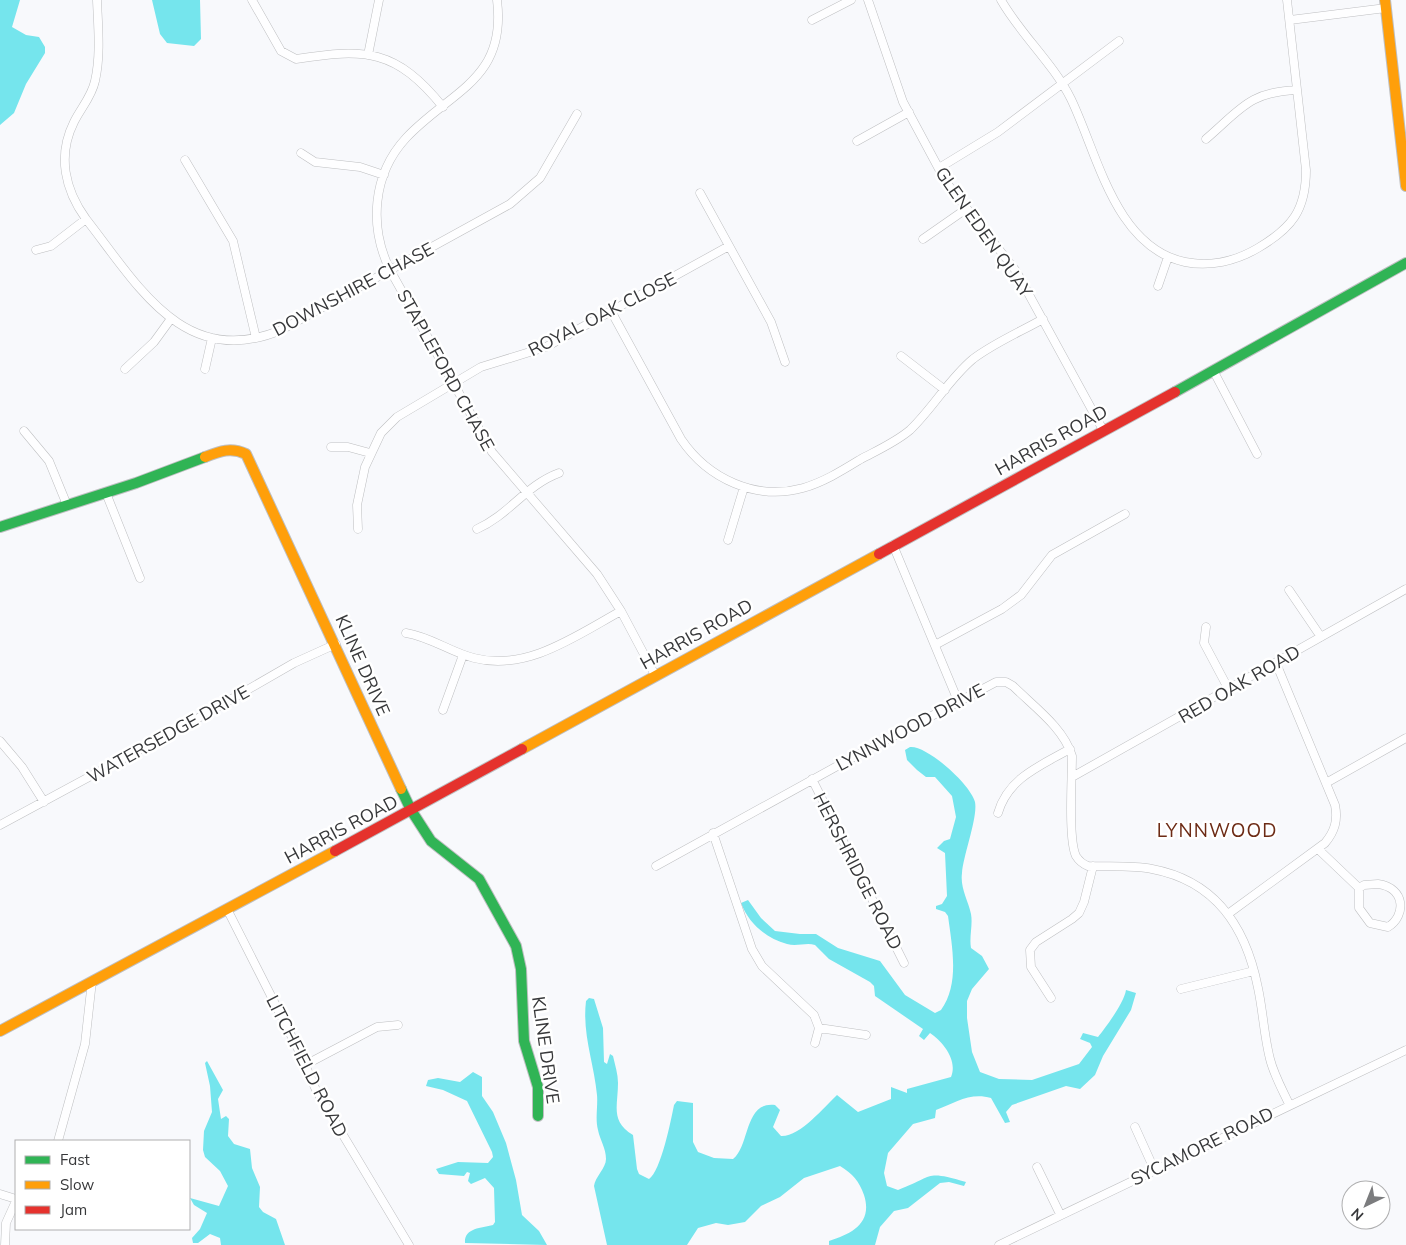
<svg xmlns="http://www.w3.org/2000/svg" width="1406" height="1245" viewBox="0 0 1406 1245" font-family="Mulish,sans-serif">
<rect width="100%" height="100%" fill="#f8f9fc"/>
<path fill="#75e5ed" d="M 0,0 L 20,0 L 12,27 L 26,35 L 39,37 L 45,47 L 45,53 L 26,84 L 14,113 L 0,125 Z
M 152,0 L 200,0 L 201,39 L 194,46 L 167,43 L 160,34 Z
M 910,747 C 927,745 971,785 975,802 C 978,817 963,856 962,873 C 960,888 968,900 971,914 C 973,925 969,937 971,948 L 982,956 L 989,969 L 972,989 L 967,1001 L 967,1018 L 972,1052 L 980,1072 L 999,1079 L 1032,1080 L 1079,1064 L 1092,1047 L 1090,1043 L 1080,1039 L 1083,1033 L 1098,1037 C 1106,1027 1124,1003 1126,990 L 1136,993 L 1131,1010 L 1103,1056 L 1095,1075 L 1080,1089 L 1066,1086 L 1012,1105 L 1006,1112 L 1010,1122 L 1005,1123 L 991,1098 C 970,1092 955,1103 936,1110 L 935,1118 L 913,1124 L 888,1153 L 884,1173 L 887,1186 L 898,1190 C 935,1176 924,1170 966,1182 L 964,1186 L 949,1182 L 940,1183 L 908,1208 L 894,1211 L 880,1227 L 875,1245 L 829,1245 L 829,1241 C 852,1234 873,1223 864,1195 C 859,1181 853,1174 840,1166 L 804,1178 L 780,1197 L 761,1206 L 745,1222 L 728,1225 L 716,1223 L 698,1228 L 687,1245 L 607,1245 L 594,1186 C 595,1177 606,1168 606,1159 C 606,1148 600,1140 598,1130 C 595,1119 598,1106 597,1095 C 594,1063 582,1034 586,1001 L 589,998 L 594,999 L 603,1028 L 604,1062 L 607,1064 L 610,1054 L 613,1056 C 615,1065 618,1074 618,1083 C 618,1106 610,1121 633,1135 L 637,1169 L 639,1174 L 649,1179 C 661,1171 671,1120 674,1105 L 677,1101 L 693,1103 L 693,1142 L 698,1152 L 714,1158 L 733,1159 C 750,1146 744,1101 775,1105 L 780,1110 L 773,1127 L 781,1136 C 800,1137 824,1107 837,1095 L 858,1112 L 891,1099 L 891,1087 L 907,1093 L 907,1089 L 951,1077 C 958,1060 943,1042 930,1033 L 924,1040 L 919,1036 L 923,1029 L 875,996 L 874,986 L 870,982 L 829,959 L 815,945 C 806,942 797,947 787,944 C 766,938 749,924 741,903 L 748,900 L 761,918 L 775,931 L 800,934 L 816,934 L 838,948 L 880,961 L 905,995 L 935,1013 L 941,1010 C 960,984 952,946 948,916 L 945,912 L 936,909 L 936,906 L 942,904 L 947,896 L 945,853 L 937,848 L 944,841 L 950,839 L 956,817 L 952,796 L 935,777 L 926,777 L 917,770 L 907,760 L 905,750 Z
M 207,1061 L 223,1090 L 218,1099 L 221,1119 L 226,1116 L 229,1119 L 228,1136 L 234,1144 L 250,1149 L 252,1168 L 260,1187 L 259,1207 L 263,1212 L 276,1219 L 285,1245 L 221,1245 L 220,1238 L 210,1234 L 198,1243 L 193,1243 L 192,1238 L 200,1229 L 207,1213 L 194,1205 L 190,1198 L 219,1206 L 228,1186 L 220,1171 L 205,1157 L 203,1150 L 204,1131 L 212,1112 L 210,1086 L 205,1063 Z
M 473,1072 L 482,1077 L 482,1096 L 493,1112 L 506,1143 L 516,1180 L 522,1215 L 539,1231 L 547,1245 L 465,1243 C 464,1228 481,1228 493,1225 L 495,1222 L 494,1188 L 485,1178 L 471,1184 L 468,1181 L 470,1173 L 467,1172 L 464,1176 L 439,1174 L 436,1169 L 458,1162 L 488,1163 L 493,1157 L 492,1152 L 467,1101 L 443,1090 L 426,1086 L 428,1080 L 438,1078 L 460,1082 Z"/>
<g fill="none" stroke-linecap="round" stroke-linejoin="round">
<g stroke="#bebfc1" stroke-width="9">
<path id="street" d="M 97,0 C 98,26 101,55 95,81 C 92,96 81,108 74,122 C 57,156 65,190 86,219 C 137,284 184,371 281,330 L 510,204 L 540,178 L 577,114
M 252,0 L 281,51 L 296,59 C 366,48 396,49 443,107
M 497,0 C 507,80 450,91 406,138 C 372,175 369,227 390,270 L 492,452 L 597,574 L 621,611 L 655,675
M 868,0 L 903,102 L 946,182 L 1016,271 L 1103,430
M 1001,0 C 1021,35 1053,63 1071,99 C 1098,155 1115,247 1185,262 C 1210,267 1236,261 1258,248 C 1292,228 1306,210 1306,170 L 1287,0
M 812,20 L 851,0
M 1290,20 L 1386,8
M 368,55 L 379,0
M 1206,139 C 1241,109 1249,92 1297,90
M 857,141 L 909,112
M 301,153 L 315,162 L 360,167 L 384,175
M 185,160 L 233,241 L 256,338
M 939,168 L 998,132 L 1119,41
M 700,193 L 771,322 L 785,362
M 923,239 L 966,209
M 36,250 L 51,246 L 86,219
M 1158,286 L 1168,257
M 611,311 L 681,439 C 708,479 756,501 803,488 C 824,482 843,470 861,459 C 878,450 896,442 910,430 C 933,408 949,379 973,359 C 994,343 1020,332 1043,319
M 901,356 L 945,390
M 125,369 L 154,342 L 170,320
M 205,369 L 212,338
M 1213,370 L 1257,454
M 24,431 L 49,461 L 67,505
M 331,447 L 348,447 L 370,453
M 106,493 L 140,578
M 358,529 L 357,505 L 365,467 L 381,433 L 397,417 L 481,367 L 546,347 L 729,246
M 477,529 C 509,515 526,485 559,473
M 728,540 L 744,487
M 893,545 L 958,701
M 1289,590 L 1321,637
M 1206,627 L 1204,643 L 1229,690
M 406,633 C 431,637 450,652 474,658 C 527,672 577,635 621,611
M 935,645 L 1002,609 L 1021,595 L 1052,555 L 1125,514
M 443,710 L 463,655
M 0,741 L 22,767 L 44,802
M 1072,777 L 1406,589
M 812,779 L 904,963
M 1326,783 L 1406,738
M 998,813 C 1008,778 1040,766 1070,749
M 0,825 L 202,716 L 294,663 L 336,644
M 713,833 L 752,949 L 762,966 L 814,1015 L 819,1028 L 815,1043
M 1318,849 L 1359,888
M 656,866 L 850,759 L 996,682 L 1006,682 L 1013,686 C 1033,706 1064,728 1072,756 C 1072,778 1068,839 1076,856 C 1079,861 1083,864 1088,866 C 1109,867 1132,865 1152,869 C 1216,881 1246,927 1258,988 C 1263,1011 1264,1036 1270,1059 C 1274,1075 1282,1089 1289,1104
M 1378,884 C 1406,888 1406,916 1388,927 L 1370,923 L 1359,908 L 1359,888 L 1364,885 Z
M 227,909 L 300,1053 L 316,1090 L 409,1245
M 1228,914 L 1325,843 C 1335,831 1338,820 1335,805 L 1276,663
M 1181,989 L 1254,971
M 1051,998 L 1031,967 L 1030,950 L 1036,942 L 1072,919 L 1079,913 L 1084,902 L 1093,866
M 819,1028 L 866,1035
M 305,1065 L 377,1027 L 398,1025
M 1135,1127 L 1154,1169
M 58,1141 L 85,1044 L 92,981
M 1037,1167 L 1060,1214
M 0,1194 L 16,1199
M 5,1245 L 6,1223 L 16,1201
M 999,1245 L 1406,1050"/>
</g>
<g stroke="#bebfc1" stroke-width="12">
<path id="fast" d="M 1175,392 L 1406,263
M 0,527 L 136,483 L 205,457
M 401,789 L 411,810 L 431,841 L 479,879 L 516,946 L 521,969 L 524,1041 L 538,1087 L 538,1116"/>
</g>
<g stroke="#bebfc1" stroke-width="12">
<path id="slow" d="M 1385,0 L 1406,186
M 205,457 C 220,451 231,447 246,454 L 401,789
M 522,749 L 879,554
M 0,1031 L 335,851"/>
</g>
<g stroke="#bebfc1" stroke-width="12">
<path id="jam" d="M 879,554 L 1175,392
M 335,851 L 522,749"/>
</g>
<use href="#street" stroke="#fefeff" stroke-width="8"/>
<use href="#fast" stroke="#30b455" stroke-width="10"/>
<use href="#slow" stroke="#ff9f0a" stroke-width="10"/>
<use href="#jam" stroke="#e5322d" stroke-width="10"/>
</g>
<g text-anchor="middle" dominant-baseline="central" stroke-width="5" stroke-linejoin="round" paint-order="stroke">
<g font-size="18" fill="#37383a" stroke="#fff">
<text transform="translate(984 232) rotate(55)">GLEN EDEN QUAY</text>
<text transform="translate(353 289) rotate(-28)">DOWNSHIRE CHASE</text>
<text transform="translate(602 314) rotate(-27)">ROYAL OAK CLOSE</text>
<text transform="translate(446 370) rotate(61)">STAPLEFORD CHASE</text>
<text transform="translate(1051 440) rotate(-29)">HARRIS ROAD</text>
<text transform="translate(696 634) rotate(-29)">HARRIS ROAD</text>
<text transform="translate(363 665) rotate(66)">KLINE DRIVE</text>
<text transform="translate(1239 684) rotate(-30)">RED OAK ROAD</text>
<text transform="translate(910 727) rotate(-28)">LYNNWOOD DRIVE</text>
<text transform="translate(168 734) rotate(-29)">WATERSEDGE DRIVE</text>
<text transform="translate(341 829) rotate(-28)">HARRIS ROAD</text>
<text transform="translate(858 871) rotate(63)">HERSHRIDGE ROAD</text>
<text transform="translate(546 1050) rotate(82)">KLINE DRIVE</text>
<text transform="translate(307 1066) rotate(63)">LITCHFIELD ROAD</text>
<text transform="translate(1202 1146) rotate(-26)">SYCAMORE ROAD</text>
</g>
<g font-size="19" letter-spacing="1" fill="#6d2b15" stroke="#fff">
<text x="1217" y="830">LYNNWOOD</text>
</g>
</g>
<rect x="15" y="1140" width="175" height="90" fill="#ffffff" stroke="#afafb0"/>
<rect x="25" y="1156" width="25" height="8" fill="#30b455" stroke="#afafb0"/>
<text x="60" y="1165" font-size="15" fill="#37383a">Fast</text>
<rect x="25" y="1181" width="25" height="8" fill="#ff9f0a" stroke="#afafb0"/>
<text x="60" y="1190" font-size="15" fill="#37383a">Slow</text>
<rect x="25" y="1206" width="25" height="8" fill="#e5322d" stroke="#afafb0"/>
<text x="60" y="1215" font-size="15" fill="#37383a">Jam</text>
<g transform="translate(1366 1205) rotate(223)"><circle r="24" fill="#ffffff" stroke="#afafb0"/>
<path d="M0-4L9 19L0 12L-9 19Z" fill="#7b7c7e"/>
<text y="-8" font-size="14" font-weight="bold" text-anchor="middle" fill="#37383a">N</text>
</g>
</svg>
